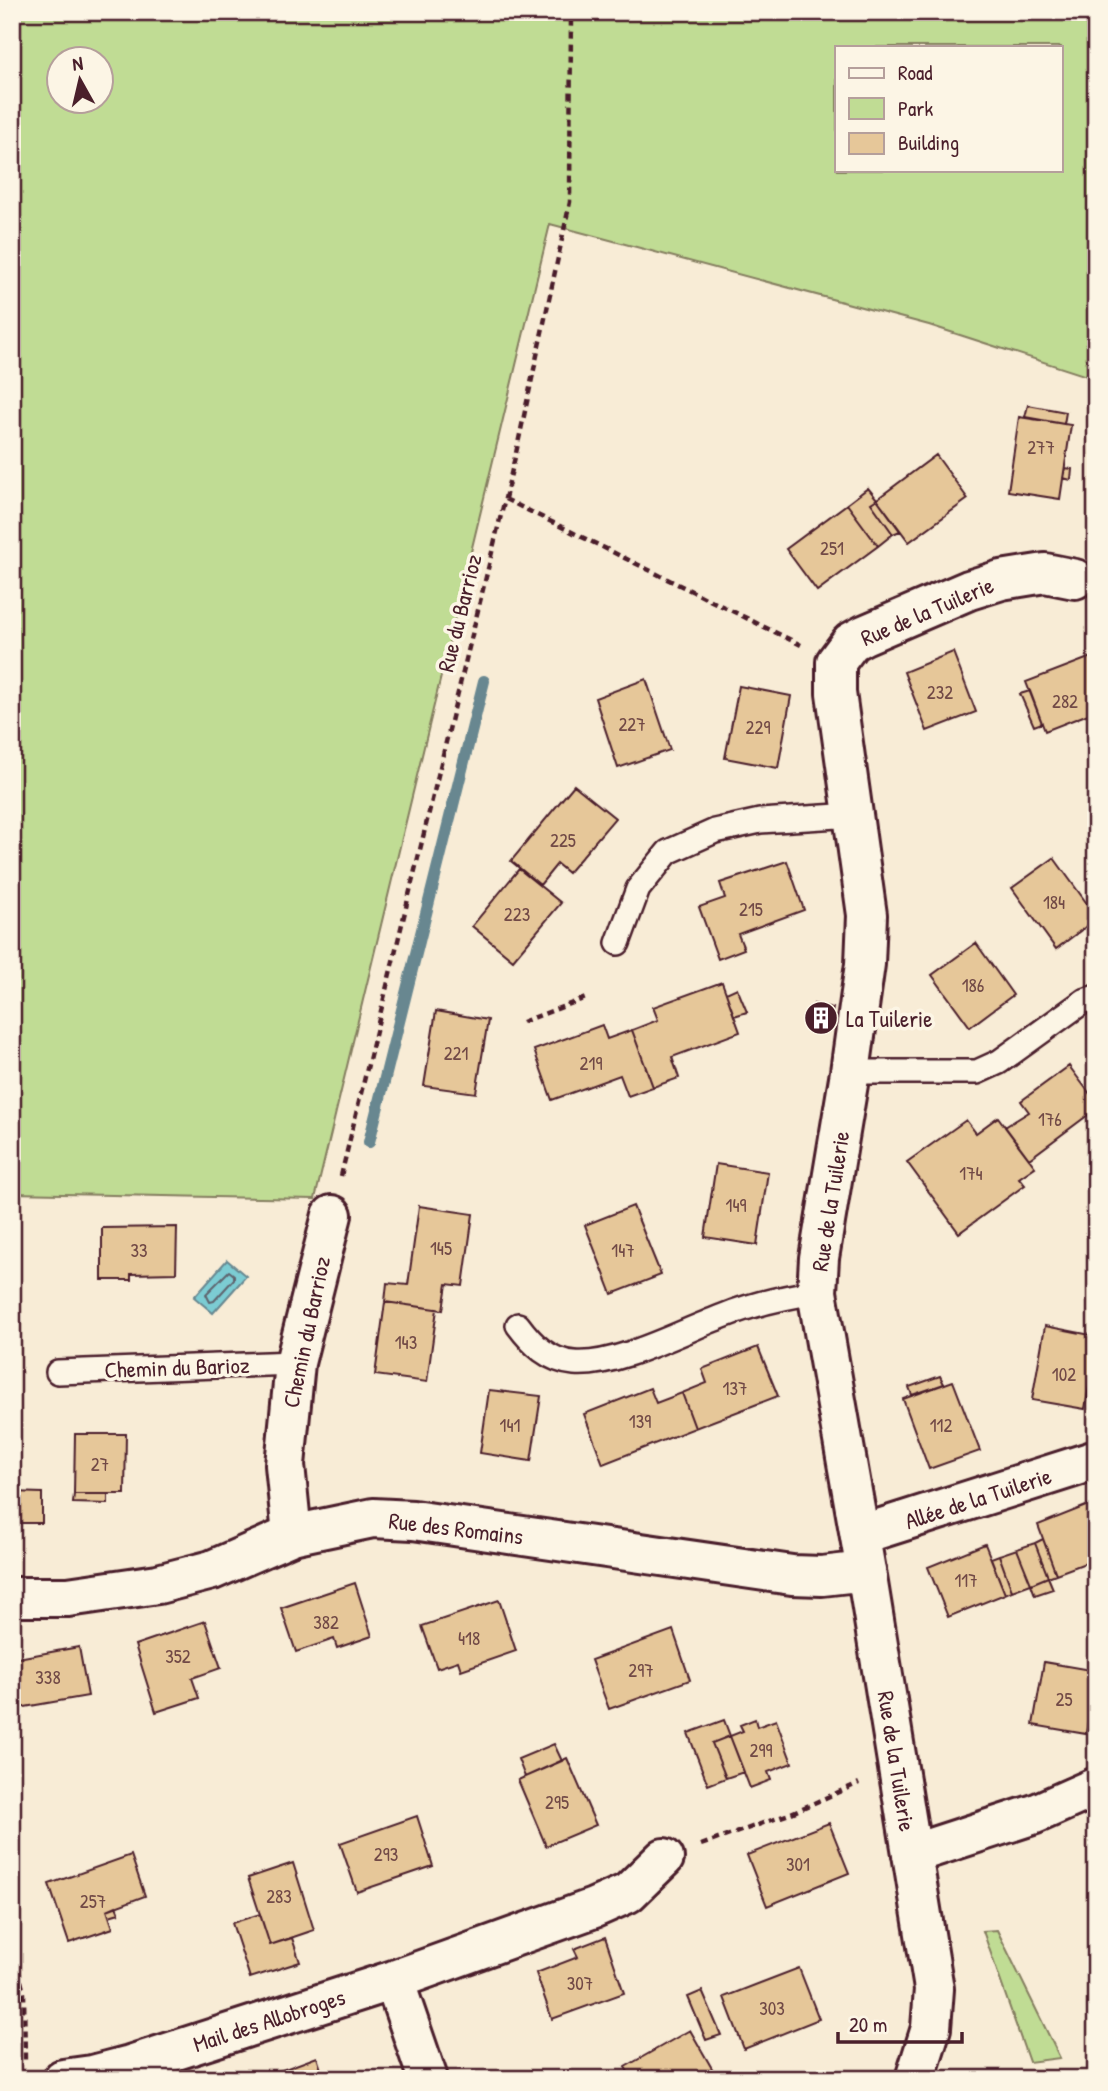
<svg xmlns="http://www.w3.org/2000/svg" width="1108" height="2091" viewBox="0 0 1108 2091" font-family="'Patrick Hand',sans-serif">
<rect width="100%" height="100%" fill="#f8ecd6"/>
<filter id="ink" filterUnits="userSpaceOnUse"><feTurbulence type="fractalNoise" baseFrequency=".0143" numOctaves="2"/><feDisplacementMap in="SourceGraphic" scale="14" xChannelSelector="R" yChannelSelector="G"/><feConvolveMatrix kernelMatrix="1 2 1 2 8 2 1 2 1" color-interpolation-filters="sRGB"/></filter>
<g filter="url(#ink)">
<path fill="#c0dc94" stroke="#857e60" stroke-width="2" fill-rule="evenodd" d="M 12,12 L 1096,12 L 1096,379 L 929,325 L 550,224 L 315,1199 L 12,1193 ZM 837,47 L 1061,47 L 1061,170 L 837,170 ZM 60,60 L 102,60 L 102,102 L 60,102 Z
M 997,1930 L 1060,2058 L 1029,2062 L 983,1931 Z"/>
<path fill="#7bccd3" stroke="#678790" stroke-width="2" d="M 227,1260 L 246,1276 L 213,1313 L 194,1297 Z"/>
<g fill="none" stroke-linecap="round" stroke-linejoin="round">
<path stroke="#5e646e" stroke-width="2" d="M 229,1271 L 234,1275 L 234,1279 L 214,1301 L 210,1302 L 206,1294 Z"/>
<path stroke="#678790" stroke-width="12" d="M 369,1142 L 484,681"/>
</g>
<path fill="#e6c799" stroke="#4a1f2b" stroke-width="2" d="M 1028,405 L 1066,412 L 1064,424 L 1025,417 Z
M 1019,417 L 1071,425 L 1060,499 L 1008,491 Z
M 936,455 L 968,499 L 909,542 L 877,499 Z
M 1065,468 L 1072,469 L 1071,480 L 1063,478 Z
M 868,488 L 877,499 L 871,503 L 893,534 L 878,546 L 847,504 Z
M 877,499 L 900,531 L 893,534 L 871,503 Z
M 847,504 L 878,546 L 817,591 L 786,549 Z
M 953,652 L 976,712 L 927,731 L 904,672 Z
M 1094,656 L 1096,711 L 1045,731 L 1026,682 Z
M 646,679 L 670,750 L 618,768 L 595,698 Z
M 739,686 L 791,696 L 778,768 L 725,758 Z
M 1030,691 L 1042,723 L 1034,726 L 1020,694 Z
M 574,785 L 615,818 L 568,873 L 557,864 L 540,885 L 511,861 Z
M 1054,858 L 1096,916 L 1096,919 L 1056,949 L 1012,888 Z
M 787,861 L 804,910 L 738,934 L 744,949 L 718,959 L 699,907 L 725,898 L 720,883 Z
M 519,869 L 561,903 L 513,960 L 472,926 Z
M 976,943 L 1013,995 L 970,1027 L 932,975 Z
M 722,982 L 740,1032 L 672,1057 L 679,1078 L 653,1087 L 632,1030 L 658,1020 L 653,1007 Z
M 737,988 L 747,1012 L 734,1016 L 726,993 Z
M 814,1004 L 833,1008 L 828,1031 L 810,1028 Z
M 436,1011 L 488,1020 L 476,1093 L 424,1086 Z
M 602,1025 L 607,1039 L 632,1030 L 653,1087 L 628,1096 L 620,1075 L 552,1100 L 534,1050 Z
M 1069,1066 L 1096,1102 L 1096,1109 L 1029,1159 L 1005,1127 L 1029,1112 L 1021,1101 Z
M 998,1117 L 1035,1167 L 1019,1178 L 1025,1185 L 959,1233 L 907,1162 L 966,1120 L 976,1133 Z
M 716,1164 L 768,1172 L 757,1245 L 705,1237 Z
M 419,1206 L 473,1214 L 463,1286 L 447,1284 L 443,1310 L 385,1302 L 387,1283 L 408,1285 Z
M 633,1206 L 661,1275 L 612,1294 L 585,1225 Z
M 177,1227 L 176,1273 L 131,1274 L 131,1280 L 102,1280 L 102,1228 Z
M 385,1302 L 437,1309 L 427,1382 L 375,1375 Z
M 1045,1326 L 1096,1336 L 1096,1348 L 1085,1409 L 1032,1400 Z
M 758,1347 L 778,1396 L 695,1428 L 682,1393 L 707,1383 L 702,1369 Z
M 940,1376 L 944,1384 L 912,1395 L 909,1387 Z
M 953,1381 L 980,1451 L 929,1469 L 903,1399 Z
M 650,1388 L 656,1403 L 682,1393 L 695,1428 L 603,1464 L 584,1414 Z
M 489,1390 L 541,1396 L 531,1461 L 480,1453 Z
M 75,1434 L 126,1434 L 125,1494 L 74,1494 Z
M 12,1492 L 42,1493 L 42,1523 L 12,1523 Z
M 74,1494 L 108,1494 L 108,1504 L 73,1503 Z
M 1096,1502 L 1096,1559 L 1056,1574 L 1038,1525 Z
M 1043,1539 L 1056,1574 L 1048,1577 L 1035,1543 Z
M 1035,1543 L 1048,1577 L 1031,1584 L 1017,1549 Z
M 985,1544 L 1005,1594 L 948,1617 L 928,1567 Z
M 1017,1549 L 1031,1584 L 1012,1591 L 999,1555 Z
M 999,1555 L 1012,1591 L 1005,1594 L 991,1558 Z
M 1048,1577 L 1053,1589 L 1035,1595 L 1031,1584 Z
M 355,1583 L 372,1636 L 337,1648 L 334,1639 L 296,1652 L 281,1608 Z
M 499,1600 L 516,1651 L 461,1670 L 458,1661 L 437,1668 L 422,1626 Z
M 205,1621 L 221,1668 L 192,1678 L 199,1698 L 156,1712 L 135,1645 Z
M 673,1630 L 690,1680 L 609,1709 L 591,1660 Z
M 79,1647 L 88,1696 L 13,1709 L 12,1659 Z
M 1044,1662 L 1096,1671 L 1086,1734 L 1033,1725 Z
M 755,1719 L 757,1727 L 776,1720 L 792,1763 L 768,1772 L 771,1780 L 750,1788 L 730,1736 L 743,1731 L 740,1725 Z
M 724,1720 L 730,1736 L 712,1743 L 726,1778 L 708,1785 L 688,1733 Z
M 730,1736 L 744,1772 L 726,1778 L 712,1743 Z
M 554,1744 L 562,1761 L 525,1777 L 518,1759 Z
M 567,1758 L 596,1825 L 546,1846 L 518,1780 Z
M 417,1816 L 433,1866 L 357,1892 L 340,1843 Z
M 829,1823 L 849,1873 L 767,1906 L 747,1855 Z
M 131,1855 L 145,1896 L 107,1910 L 113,1928 L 69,1943 L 49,1884 Z
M 293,1863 L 314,1930 L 270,1945 L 248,1878 Z
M 116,1906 L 119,1913 L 109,1916 L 107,1910 Z
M 260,1914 L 270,1945 L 292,1938 L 300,1962 L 250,1978 L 232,1923 Z
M 605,1937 L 624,1993 L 552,2019 L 536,1973 L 578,1957 L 574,1949 Z
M 799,1968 L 819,2019 L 744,2049 L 724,1997 Z
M 702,1991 L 721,2035 L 706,2040 L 688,1997 Z
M 690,2030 L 718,2079 L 632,2079 L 625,2067 Z
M 317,2057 L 324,2079 L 258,2079 Z"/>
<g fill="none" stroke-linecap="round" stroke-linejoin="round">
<g stroke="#4a1f2b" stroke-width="28">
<path id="lane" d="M 618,943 L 638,889 L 668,852 L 715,831 L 760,821 L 854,815
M 850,1072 L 977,1072 L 999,1062 L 1084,1001 L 1096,997
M 518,1325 C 532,1344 549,1361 574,1363 C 615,1367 683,1331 723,1316 C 753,1304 784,1297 817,1292
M 58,1372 L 295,1363"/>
</g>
<g stroke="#4a1f2b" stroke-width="44">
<path id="street" d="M 292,1535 L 285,1465 L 295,1363 L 332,1215
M 860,1535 L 1096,1460
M 866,1571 L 817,1292 L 819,1258 L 850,1072 L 865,964 L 867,915 L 836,693 L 836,662 L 851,642 L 864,635 L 969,590 L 1001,580 L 1045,573 L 1075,579
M 912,1854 L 1035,1814 L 1096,1787
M 394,1980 L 428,2079
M 63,2079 L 92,2075 L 130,2065 L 394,1980 L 594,1908 L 628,1893 L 664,1858"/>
</g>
<g stroke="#4a1f2b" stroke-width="44">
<path id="secondary" d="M 12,1597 L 68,1597 L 158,1584 L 212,1570 L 292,1535 L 373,1518 L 413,1520 L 792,1575 L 822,1576 L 866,1571 L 934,1989 L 931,2028 L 915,2079"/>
</g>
<path stroke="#4a1f2b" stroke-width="4.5" stroke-dasharray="7 5" stroke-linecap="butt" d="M 505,499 L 801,645
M 522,1022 L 586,998
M 341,1176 L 516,453 L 570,202 L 571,12
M 701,1845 L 789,1814 L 859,1783
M 12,1946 L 24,1993 L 25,2063"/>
<use href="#lane" stroke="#fcf5e5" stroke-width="23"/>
<use href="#street" stroke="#fcf5e5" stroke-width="38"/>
<use href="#secondary" stroke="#fcf5e5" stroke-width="38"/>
</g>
</g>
<defs>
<g id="building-disc" transform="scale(1.75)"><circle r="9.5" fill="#4a1f2b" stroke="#fcf5e5"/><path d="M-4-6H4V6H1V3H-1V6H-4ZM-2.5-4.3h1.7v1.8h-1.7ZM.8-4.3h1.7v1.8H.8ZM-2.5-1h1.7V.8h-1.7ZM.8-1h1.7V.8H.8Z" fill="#fff"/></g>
</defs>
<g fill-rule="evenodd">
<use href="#building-disc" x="821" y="1018"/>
</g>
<g text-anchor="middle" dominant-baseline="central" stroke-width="7" stroke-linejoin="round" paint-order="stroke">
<g font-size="19" fill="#714946">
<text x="1041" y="447">277</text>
<text x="832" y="548">251</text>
<text x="940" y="692">232</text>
<text x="1065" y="701">282</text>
<text x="632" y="724">227</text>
<text x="758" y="727">229</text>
<text x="563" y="840">225</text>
<text x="1054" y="902">184</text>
<text x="751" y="909">215</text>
<text x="517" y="914">223</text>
<text x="973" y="985">186</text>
<text x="456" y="1053">221</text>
<text x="591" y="1063">219</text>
<text x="1050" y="1119">176</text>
<text x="971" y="1173">174</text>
<text x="736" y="1205">149</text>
<text x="441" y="1248">145</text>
<text x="139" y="1250">33</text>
<text x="623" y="1250">147</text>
<text x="406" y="1342">143</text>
<text x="1064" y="1374">102</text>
<text x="735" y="1388">137</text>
<text x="640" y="1421">139</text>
<text x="510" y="1425">141</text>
<text x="941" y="1425">112</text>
<text x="100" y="1464">27</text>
<text x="966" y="1580">117</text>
<text x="326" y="1622">382</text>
<text x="469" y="1638">418</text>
<text x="178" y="1656">352</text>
<text x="641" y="1670">297</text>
<text x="48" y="1677">338</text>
<text x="1064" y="1699">25</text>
<text x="761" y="1750">299</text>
<text x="557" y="1802">295</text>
<text x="386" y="1854">293</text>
<text x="798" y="1864">301</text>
<text x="279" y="1896">283</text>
<text x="93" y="1901">257</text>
<text x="580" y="1983">307</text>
<text x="772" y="2008">303</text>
</g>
<g font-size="23" fill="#4a1f2b" stroke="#fcf5e5">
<text transform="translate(927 611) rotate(-23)">Rue de la Tuilerie</text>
<text transform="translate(459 613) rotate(-76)">Rue du Barrioz</text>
<text transform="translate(830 1201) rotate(-81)">Rue de la Tuilerie</text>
<text transform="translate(306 1332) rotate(-78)">Chemin du Barrioz</text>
<text transform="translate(177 1367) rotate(-2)">Chemin du Barioz</text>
<text transform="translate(978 1498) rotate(-18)">Allée de la Tuilerie</text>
<text transform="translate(456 1528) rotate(7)">Rue des Romains</text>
<text transform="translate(897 1761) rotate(81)">Rue de la Tuilerie</text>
<text transform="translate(269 2020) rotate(-18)">Mail des Allobroges</text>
</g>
<g font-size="23" fill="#4a1f2b" stroke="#fcf5e5" text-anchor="start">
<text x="846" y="1018">La Tuilerie</text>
</g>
</g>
<rect width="1108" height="2091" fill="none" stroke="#fcf5e5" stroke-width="42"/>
<rect x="21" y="21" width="1066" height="2049" fill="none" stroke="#4a1f2b" stroke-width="2.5" filter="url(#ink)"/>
<rect x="835" y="46" width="228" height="126" fill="#fcf5e5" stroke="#b59f9b" stroke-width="2"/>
<rect x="849" y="68" width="35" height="10" fill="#fcf5e5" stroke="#b59f9b" stroke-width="2"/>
<text x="898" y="80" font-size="21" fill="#4a1f2b">Road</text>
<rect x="849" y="98" width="35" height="21" fill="#c0dc94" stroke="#b59f9b" stroke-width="2"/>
<text x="898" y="116" font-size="21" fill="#4a1f2b">Park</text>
<rect x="849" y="133" width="35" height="21" fill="#e6c799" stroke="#b59f9b" stroke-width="2"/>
<text x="898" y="150" font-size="21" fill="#4a1f2b">Building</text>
<g transform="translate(80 80) rotate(352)"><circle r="33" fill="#fcf5e5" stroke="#b59f9b" stroke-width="2"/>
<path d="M0-5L12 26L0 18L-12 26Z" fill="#4a1f2b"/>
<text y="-10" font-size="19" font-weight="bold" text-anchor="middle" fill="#4a1f2b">N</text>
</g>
<path d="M838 2032v10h124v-10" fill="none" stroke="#4a1f2b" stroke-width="3.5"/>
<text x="849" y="2032" font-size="21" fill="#4a1f2b" stroke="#fcf5e5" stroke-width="5" paint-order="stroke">20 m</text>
</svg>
